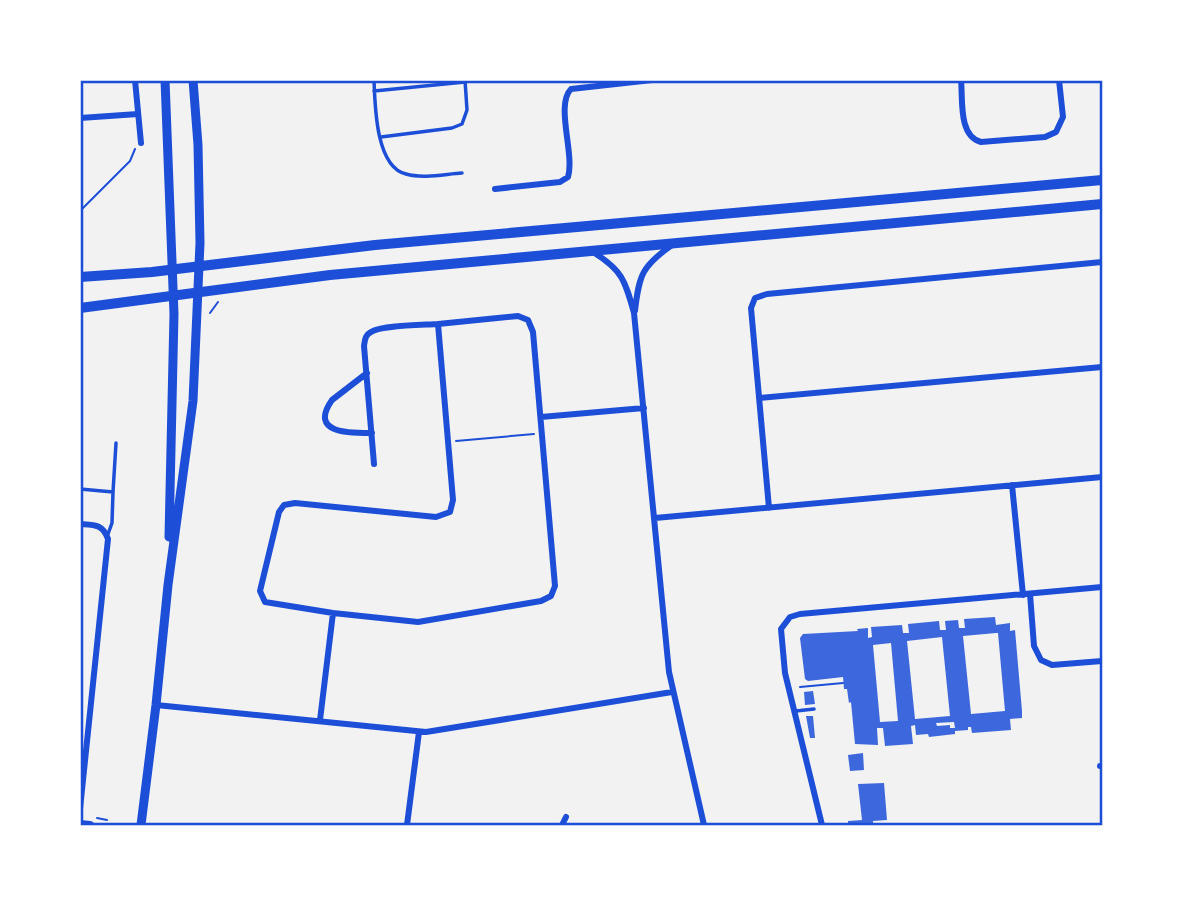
<svg xmlns="http://www.w3.org/2000/svg" width="1183" height="906" viewBox="0 0 1183 906" font-family="'IBM Plex Sans',sans-serif">
<rect width="100%" height="100%" fill="#f2f2f2"/>
<path fill="#3d67dc" fill-rule="evenodd" d="M 995,617 L 996,625 L 1010,623 L 1010,631 L 1015,630 L 1022,711 L 1022,718 L 1010,719 L 1011,730 L 972,733 L 971,727 L 968,727 L 968,730 L 955,731 L 955,734 L 929,737 L 928,734 L 916,735 L 915,725 L 911,726 L 913,744 L 885,746 L 883,728 L 877,728 L 878,745 L 855,744 L 851,702 L 849,703 L 847,689 L 844,689 L 843,677 L 808,681 L 805,679 L 800,638 L 803,634 L 858,631 L 857,629 L 868,628 L 868,638 L 872,637 L 871,627 L 902,625 L 903,633 L 909,633 L 908,624 L 939,621 L 940,630 L 946,630 L 945,621 L 958,620 L 959,628 L 965,628 L 964,619 ZM 996,633 L 998,633 L 1005,711 L 971,714 L 963,636 ZM 942,637 L 950,716 L 915,719 L 907,641 ZM 891,643 L 898,721 L 880,722 L 873,645 ZM 954,722 L 955,728 L 950,728 L 950,725 L 937,726 L 936,723 Z
M 813,691 L 815,704 L 805,705 L 804,692 Z
M 806,716 L 813,716 L 815,738 L 810,738 Z
M 863,753 L 864,770 L 850,771 L 848,755 Z
M 884,783 L 887,820 L 873,821 L 873,825 L 848,825 L 848,821 L 862,820 L 858,784 Z"/>
<g fill="none" stroke-linecap="round" stroke-linejoin="round">
<path stroke="#1d4ed8" stroke-width="2" d="M 80,211 L 130,161 L 135,149
M 210,313 L 218,302
M 456,441 L 534,434
M 800,687 L 843,683
M 97,818 L 107,820"/>
<path stroke="#1d4ed8" stroke-width="3.5" d="M 374,80 C 375,107 376,167 406,174 C 423,179 445,174 462,173
M 374,91 L 465,82
M 381,137 L 452,128 L 462,124 L 467,110 L 465,80
M 80,489 L 113,492 L 112,523 L 108,534
M 113,492 L 116,443
M 796,711 L 814,709"/>
<path stroke="#1d4ed8" stroke-width="6" d="M 135,80 L 141,143
M 961,80 C 963,99 958,136 981,142 L 1045,137 L 1056,132 L 1063,117 L 1059,80
M 80,118 L 138,114
M 495,189 L 560,182 L 568,177 C 575,154 555,105 571,89 L 652,80
M 593,252 C 622,270 625,280 634,313 L 669,672 L 704,825
M 635,311 C 639,275 642,266 672,245
M 518,316 L 528,320 L 533,332 L 555,586 L 551,596 L 541,601 L 418,622 L 333,613 L 265,602 L 260,591 L 279,512 L 284,505 L 295,503 L 436,517 L 450,512 L 453,500 L 438,324 Z
M 367,373 L 332,400 C 308,434 351,433 372,433
M 759,398 L 1102,367
M 541,417 L 644,408
M 374,464 L 364,346 C 365,340 365,335 371,332 C 382,325 423,325 438,324
M 1012,485 L 1023,595
M 769,508 L 751,308 L 755,298 L 767,294 L 1102,262
M 655,518 L 1102,477
M 80,524 C 94,525 103,524 108,539 L 80,809
M 1030,594 L 1034,646 L 1041,660 L 1052,665 L 1102,661
M 156,705 L 426,732 L 672,692
M 320,720 L 333,613
M 1100,766 L 1102,766
M 407,825 L 419,732
M 562,825 L 566,817
M 822,825 L 785,673 L 781,629 L 790,617 L 800,614 L 1102,587"/>
<path stroke="#1d4ed8" stroke-width="8" d="M 80,824 L 90,825"/>
<path stroke="#1d4ed8" stroke-width="9" d="M 165,80 L 174,314 L 169,537
M 141,825 L 156,705 L 168,585 L 193,401 L 200,243 L 198,145 L 193,80"/>
<path stroke="#1d4ed8" stroke-width="10" d="M 80,277 L 152,272 L 375,245 L 1102,180
M 80,308 L 330,275 L 1102,204"/>
</g>
<rect width="1183" height="906" fill="none" stroke="#ffffff" stroke-width="164"/>
<rect x="82" y="82" width="1019" height="742" fill="none" stroke="#1d4ed8" stroke-width="2.5"/>
</svg>
